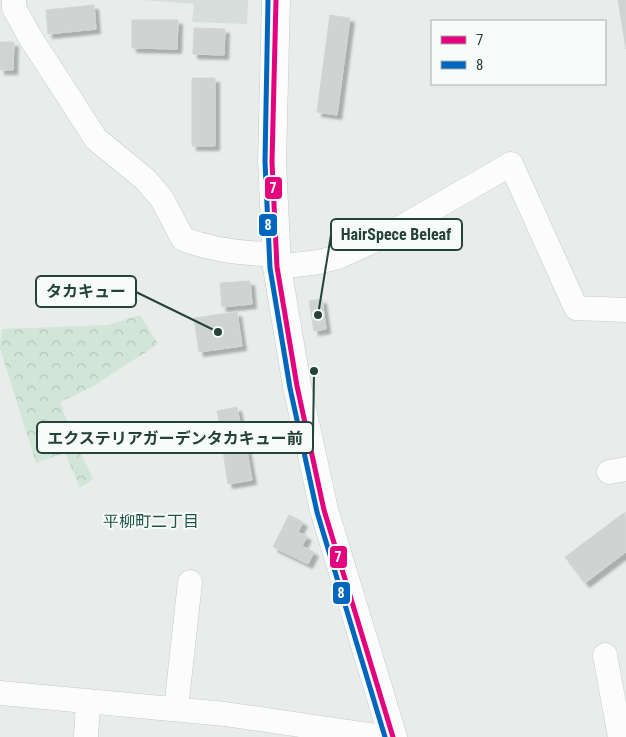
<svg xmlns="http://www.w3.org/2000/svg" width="626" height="737" viewBox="0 0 626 737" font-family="'Roboto Condensed','Noto Sans JP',sans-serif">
<defs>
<pattern id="park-crowns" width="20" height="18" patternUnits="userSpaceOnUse" patternTransform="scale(1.25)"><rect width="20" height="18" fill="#d1e6d8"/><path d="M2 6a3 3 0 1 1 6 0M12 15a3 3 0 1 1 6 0" fill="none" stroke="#b3c6ba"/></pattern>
<filter id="shadow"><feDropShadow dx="4.5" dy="4.5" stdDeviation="1" flood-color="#0004"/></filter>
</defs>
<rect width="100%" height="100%" fill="#e8edeb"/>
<path fill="#d6dedb" d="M 142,0 L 248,0 L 247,24 L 192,22 L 194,4 Z"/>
<path fill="url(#park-crowns)" d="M 140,315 L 158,344 L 92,387 L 60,402 L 72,435 L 93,479 L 80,488 L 65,453 L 36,463 L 0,349 L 2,329 L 108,325 Z"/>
<path fill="#cfd4d2" stroke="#d1d6d4" filter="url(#shadow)" d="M 618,0 L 626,0 L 626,49 Z
M 94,5 L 96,29 L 48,34 L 46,10 Z
M 330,15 L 350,18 L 337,115 L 317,112 Z
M 132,20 L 178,20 L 177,49 L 132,48 Z
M 194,28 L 225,29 L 224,55 L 193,54 Z
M 0,42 L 14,42 L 13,70 L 0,70 Z
M 192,78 L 215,78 L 215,146 L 192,146 Z
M 250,281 L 252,304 L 222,307 L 220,283 Z
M 322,299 L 326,329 L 314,331 L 309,301 Z
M 237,312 L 242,346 L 199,352 L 194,318 Z
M 237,407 L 242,432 L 222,435 L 217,411 Z
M 245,440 L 252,480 L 228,484 L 222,444 Z
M 625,512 L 626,552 L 585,583 L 565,557 Z
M 289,515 L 303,522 L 298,532 L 307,536 L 302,546 L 314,552 L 308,564 L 273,547 Z"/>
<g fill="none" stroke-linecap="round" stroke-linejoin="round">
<g stroke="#c5cac8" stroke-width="25">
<path id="street" d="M 14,0 L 14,8 L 30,37 L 96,139 L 146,180 L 162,199 L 183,239 C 212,250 245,254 275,254
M 277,267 L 319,262 L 338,257 L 393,232 L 511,164 L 576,308 L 626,310
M 609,472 L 626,469
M 605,655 L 620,737
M 0,693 L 225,714 L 383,737
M 176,709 L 190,582
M 86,737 L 88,702"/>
</g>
<g stroke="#c3cbc8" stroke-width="29">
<path id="secondary" d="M 276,0 L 272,162 L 277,267 L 297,386 L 324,510 L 393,737"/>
</g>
<use href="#street" stroke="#fcfcfc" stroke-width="24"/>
<use href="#secondary" stroke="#fcfcfc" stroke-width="28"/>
<g stroke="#f7fbf9" stroke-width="9">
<path id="bus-1" d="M 276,0 L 272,162 L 277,267 L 297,386 L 324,510 L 393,737"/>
</g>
<g stroke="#f7fbf9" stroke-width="9">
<path id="bus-2" d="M 268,0 L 265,162 L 270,268 L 290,388 L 317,512 L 385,737"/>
</g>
<use href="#bus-1" stroke="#e5007d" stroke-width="5"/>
<use href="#bus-2" stroke="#0065bd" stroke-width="5"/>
</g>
<g text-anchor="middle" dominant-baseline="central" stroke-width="4" stroke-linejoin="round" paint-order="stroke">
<g font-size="16" fill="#1f5548" stroke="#f7fbf9">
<text x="151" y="521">平柳町二丁目</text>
</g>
</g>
<path fill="none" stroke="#24423a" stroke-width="2" d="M318 315L331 235M218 332L136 292M314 371L313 438"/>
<g fill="#24423a" stroke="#f7fbf9" stroke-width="2">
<circle cx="318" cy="315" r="5"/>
<circle cx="218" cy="332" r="5"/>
<circle cx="314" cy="371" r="5"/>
</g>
<g fill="#f7fbf9" stroke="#24423a" stroke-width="2">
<rect x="331" y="219" width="131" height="31" rx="5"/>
<rect x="36" y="276" width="100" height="31" rx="5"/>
<rect x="37" y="422" width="276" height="31" rx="5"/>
</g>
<g font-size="16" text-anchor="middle" font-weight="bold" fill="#24423a">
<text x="396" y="240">HairSpece Beleaf</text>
<text x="86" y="297">タカキュー</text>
<text x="175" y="444">エクステリアガーデンタカキュー前</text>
</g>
<g stroke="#f7fbf9" stroke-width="2">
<rect x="264" y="176" width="19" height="24" rx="5" fill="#e5007d"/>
<rect x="258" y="213" width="20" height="24" rx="5" fill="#0065bd"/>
<rect x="329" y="545" width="19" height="24" rx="5" fill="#e5007d"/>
<rect x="332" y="581" width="19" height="24" rx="5" fill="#0065bd"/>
</g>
<g font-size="14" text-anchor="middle" font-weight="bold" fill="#fff">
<text x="273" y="193">7</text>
<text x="268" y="230">8</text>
<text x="338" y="562">7</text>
<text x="341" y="598">8</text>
</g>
<rect x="431" y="20" width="175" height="65" fill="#f7fbf9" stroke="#a3b1ad"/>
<rect x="441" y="36" width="25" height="8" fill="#e5007d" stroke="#a3b1ad"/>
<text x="476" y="45" font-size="15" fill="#24423a">7</text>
<rect x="441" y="61" width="25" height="8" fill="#0065bd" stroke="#a3b1ad"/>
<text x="476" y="70" font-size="15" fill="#24423a">8</text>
</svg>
